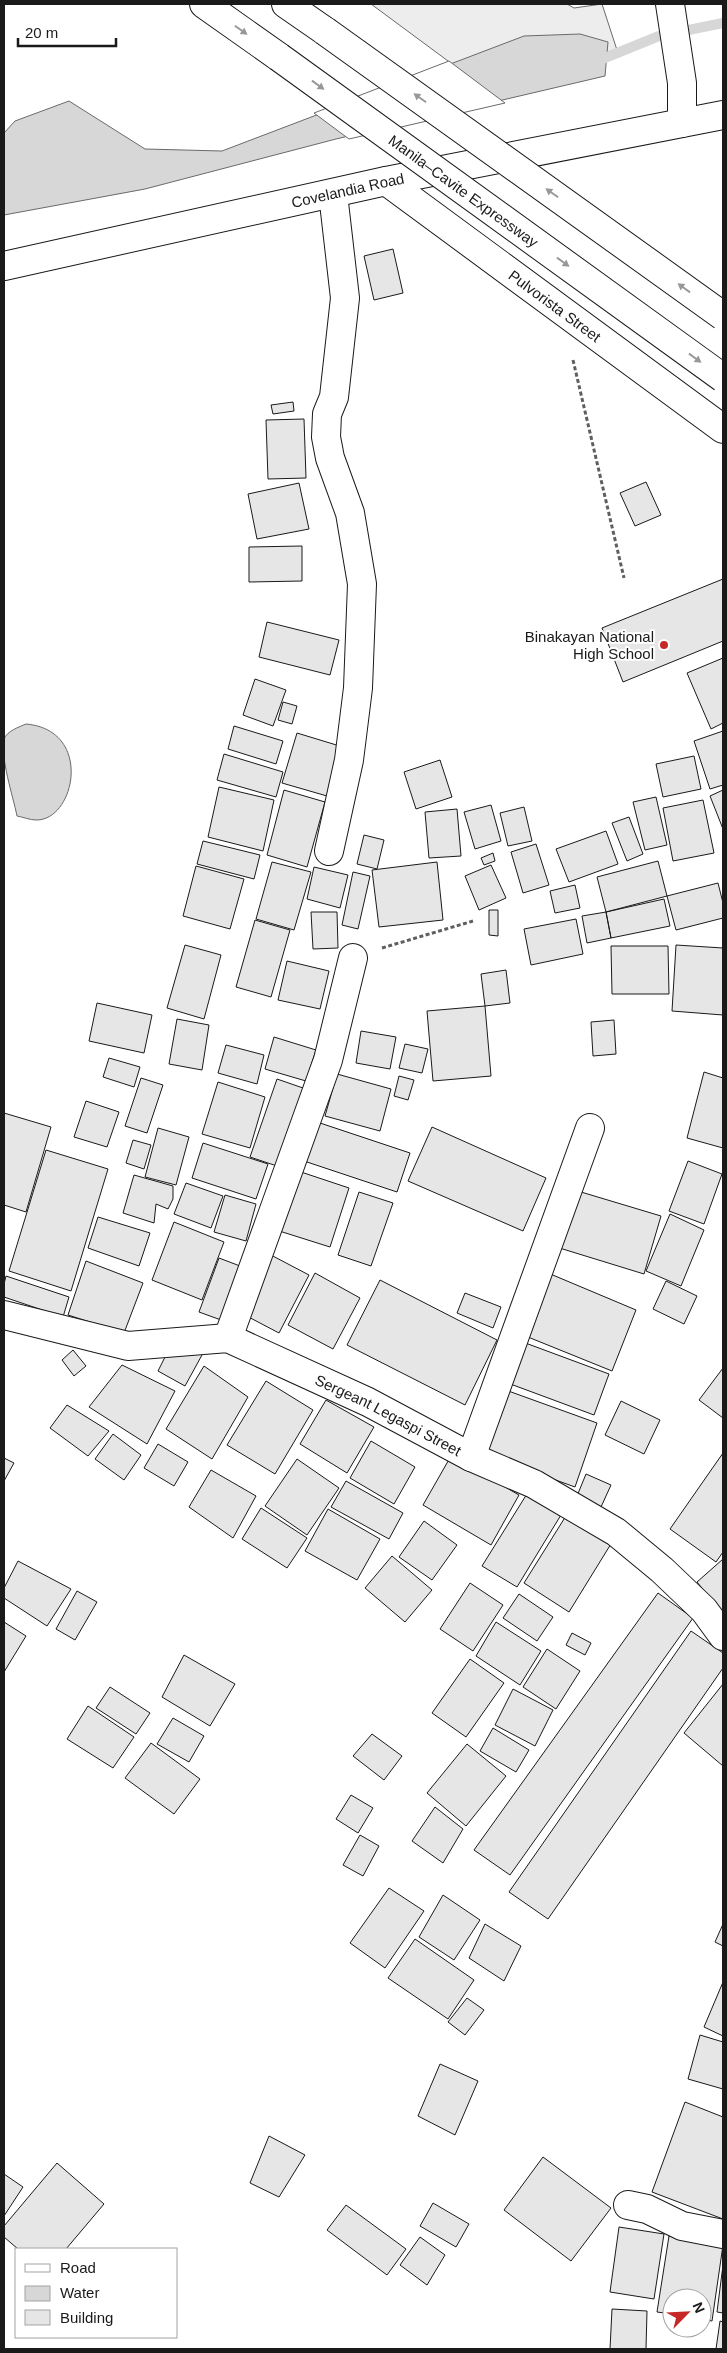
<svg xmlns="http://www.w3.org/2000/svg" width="727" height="2353" viewBox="0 0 727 2353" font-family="Helvetica,sans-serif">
<rect width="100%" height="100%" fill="#fff"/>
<path fill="#ededed" stroke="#6a6a6a" d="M 371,4 L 567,4 L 574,8 L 602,4 L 617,50 L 471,78 Z"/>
<path fill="#d7d7d7" stroke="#6a6a6a" d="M 580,34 L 608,42 L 605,76 L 336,139 L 145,189 L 4,215 L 4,133 L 15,121 L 69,101 L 145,149 L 222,151 L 524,36 Z
M 26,724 C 94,730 75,821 36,820 C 30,820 23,817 17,816 C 13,796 0,757 4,739 C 7,731 19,727 26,724 Z"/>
<path fill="#fff" stroke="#6a6a6a" d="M 449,61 L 505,103 L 349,139 L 314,113 Z"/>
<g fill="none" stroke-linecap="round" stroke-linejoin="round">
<path stroke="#d7d7d7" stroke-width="10" d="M 595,62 L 659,36 L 723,23"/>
</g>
<path fill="#e6e6e6" stroke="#1a1a1a" d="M 393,249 L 403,293 L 374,300 L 364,256 Z
M 293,402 L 294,411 L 273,414 L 271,405 Z
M 304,419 L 306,478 L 268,479 L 266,420 Z
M 646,482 L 661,515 L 635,526 L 620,493 Z
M 299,483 L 309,529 L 257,539 L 248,494 Z
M 302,546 L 302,581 L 249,582 L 249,547 Z
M 723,579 L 723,641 L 623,682 L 602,628 Z
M 267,622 L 339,640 L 330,675 L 259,657 Z
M 723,658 L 723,723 L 711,729 L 687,673 Z
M 255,679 L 286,690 L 273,726 L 243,715 Z
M 283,702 L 297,706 L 292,724 L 278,720 Z
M 234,726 L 283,741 L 276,764 L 228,749 Z
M 723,731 L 723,785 L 710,789 L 694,741 Z
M 297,733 L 343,747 L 327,796 L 282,783 Z
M 224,754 L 283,772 L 276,797 L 217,780 Z
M 694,756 L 701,789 L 663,797 L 656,764 Z
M 440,760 L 452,797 L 416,809 L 404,772 Z
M 219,787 L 274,800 L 263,851 L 208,837 Z
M 284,790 L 325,802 L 307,867 L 267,855 Z
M 723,790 L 723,829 L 710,796 Z
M 656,797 L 667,845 L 645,850 L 633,802 Z
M 703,800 L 714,853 L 673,861 L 663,808 Z
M 491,805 L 501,841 L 475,849 L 464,812 Z
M 524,807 L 532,841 L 508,846 L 500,813 Z
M 457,809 L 461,856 L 429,858 L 425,812 Z
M 629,817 L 643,854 L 627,861 L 612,823 Z
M 606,831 L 618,864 L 569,882 L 556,849 Z
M 364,835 L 384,840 L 377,869 L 357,864 Z
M 203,841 L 260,855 L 254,879 L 197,864 Z
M 536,844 L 549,885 L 523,893 L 511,852 Z
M 493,853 L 495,861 L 484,865 L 481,858 Z
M 658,861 L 667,896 L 606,912 L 597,877 Z
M 272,862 L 311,872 L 294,930 L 256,919 Z
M 437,862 L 443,920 L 379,927 L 372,870 Z
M 491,865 L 506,898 L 479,910 L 465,876 Z
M 196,866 L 244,879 L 230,929 L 183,916 Z
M 314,867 L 348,875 L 340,908 L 307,899 Z
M 353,872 L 370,876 L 358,929 L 342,925 Z
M 718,883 L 723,903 L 723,918 L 676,930 L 667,896 Z
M 575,885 L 580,908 L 555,913 L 550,891 Z
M 664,899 L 670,926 L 611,938 L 606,912 Z
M 489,910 L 498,910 L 498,936 L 489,935 Z
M 311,912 L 337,912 L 338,948 L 313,949 Z
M 606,912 L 611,938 L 587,943 L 582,916 Z
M 576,919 L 583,954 L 531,965 L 524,929 Z
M 255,920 L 290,930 L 271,997 L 236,987 Z
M 185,945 L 221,955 L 204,1019 L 167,1008 Z
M 676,945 L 723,948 L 723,1015 L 672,1011 Z
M 611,946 L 668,946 L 669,994 L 612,994 Z
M 287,961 L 329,971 L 320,1009 L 278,1000 Z
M 506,970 L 510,1003 L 485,1006 L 481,974 Z
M 97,1003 L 152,1015 L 144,1053 L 89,1041 Z
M 485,1006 L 491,1076 L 433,1081 L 427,1011 Z
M 177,1019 L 209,1025 L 202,1070 L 169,1064 Z
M 614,1020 L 616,1054 L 593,1056 L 591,1022 Z
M 361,1031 L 396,1037 L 390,1069 L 356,1063 Z
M 274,1037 L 316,1050 L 306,1081 L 265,1069 Z
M 405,1044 L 428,1049 L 422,1073 L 399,1068 Z
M 226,1045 L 264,1055 L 257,1084 L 218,1073 Z
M 109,1058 L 140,1067 L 134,1087 L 103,1077 Z
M 704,1072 L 723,1078 L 723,1148 L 687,1138 Z
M 337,1074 L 391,1089 L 380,1131 L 325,1116 Z
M 399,1076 L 414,1080 L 408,1100 L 394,1096 Z
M 141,1078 L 163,1085 L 147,1133 L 125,1126 Z
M 277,1079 L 303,1088 L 277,1166 L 250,1157 Z
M 218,1082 L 265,1097 L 250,1148 L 202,1134 Z
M 86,1101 L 119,1112 L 107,1147 L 74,1137 Z
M 4,1113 L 51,1127 L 26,1212 L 4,1205 Z
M 311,1120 L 410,1153 L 397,1192 L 298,1159 Z
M 432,1127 L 546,1178 L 523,1231 L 408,1181 Z
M 158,1128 L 189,1137 L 176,1185 L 145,1177 Z
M 133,1140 L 151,1145 L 144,1169 L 126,1163 Z
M 203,1143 L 268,1164 L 256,1199 L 192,1178 Z
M 46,1150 L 108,1169 L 71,1291 L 9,1271 Z
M 688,1161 L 722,1174 L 704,1224 L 669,1211 Z
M 292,1169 L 349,1188 L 330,1247 L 273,1229 Z
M 134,1175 L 173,1186 L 173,1199 L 168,1209 L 156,1204 L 154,1223 L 123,1213 Z
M 186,1183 L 223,1196 L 211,1228 L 174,1214 Z
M 571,1189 L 661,1216 L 644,1274 L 553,1246 Z
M 359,1192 L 393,1203 L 371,1266 L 338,1255 Z
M 225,1195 L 256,1204 L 246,1241 L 214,1232 Z
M 670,1214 L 704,1230 L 681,1286 L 646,1271 Z
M 98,1217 L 150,1233 L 139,1266 L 88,1248 Z
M 174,1222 L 224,1242 L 202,1300 L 152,1280 Z
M 269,1254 L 309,1275 L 279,1333 L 239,1312 Z
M 219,1258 L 240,1266 L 221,1320 L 199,1312 Z
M 86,1261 L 143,1283 L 124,1333 L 68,1315 Z
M 315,1273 L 360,1298 L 333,1349 L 288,1325 Z
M 548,1273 L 636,1310 L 612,1371 L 523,1335 Z
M 6,1276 L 69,1297 L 63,1317 L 4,1297 L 4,1284 Z
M 380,1280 L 497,1340 L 465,1405 L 347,1345 Z
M 666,1281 L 697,1296 L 684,1324 L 653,1309 Z
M 465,1293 L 501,1307 L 493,1328 L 457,1313 Z
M 520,1341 L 609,1374 L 594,1415 L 505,1382 Z
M 208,1344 L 185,1386 L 158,1371 L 168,1351 Z
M 73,1350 L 86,1366 L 74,1376 L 62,1360 Z
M 122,1365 L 175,1391 L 147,1444 L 89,1407 Z
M 204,1366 L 248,1397 L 212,1459 L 166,1429 Z
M 723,1368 L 723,1418 L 699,1400 Z
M 266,1381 L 313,1410 L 275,1474 L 227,1445 Z
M 500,1388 L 597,1423 L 575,1487 L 478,1452 Z
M 326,1400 L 374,1427 L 347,1473 L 300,1444 Z
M 621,1401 L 660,1420 L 644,1454 L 605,1435 Z
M 67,1405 L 109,1431 L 88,1456 L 50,1428 Z
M 113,1434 L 141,1455 L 124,1480 L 95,1459 Z
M 371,1441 L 415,1467 L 394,1504 L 350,1478 Z
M 158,1444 L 188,1462 L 174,1486 L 144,1468 Z
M 723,1453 L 723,1552 L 716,1562 L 670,1529 Z
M 451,1456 L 519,1495 L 491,1545 L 423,1505 Z
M 4,1458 L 14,1463 L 4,1481 Z
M 297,1459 L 339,1488 L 307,1535 L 265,1506 Z
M 211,1470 L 256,1496 L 233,1538 L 189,1507 Z
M 586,1474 L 611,1485 L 601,1507 L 577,1496 Z
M 346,1481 L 403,1513 L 389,1539 L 331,1507 Z
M 530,1489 L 564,1510 L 517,1587 L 482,1566 Z
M 261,1508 L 307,1538 L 287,1568 L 242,1539 Z
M 328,1509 L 380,1539 L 357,1580 L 305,1551 Z
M 569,1511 L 614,1539 L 569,1612 L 524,1583 Z
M 424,1521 L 457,1545 L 432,1580 L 399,1557 Z
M 392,1556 L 432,1590 L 405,1622 L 365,1588 Z
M 723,1559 L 723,1614 L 697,1582 Z
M 18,1561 L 71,1589 L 47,1626 L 4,1598 L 4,1588 Z
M 470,1583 L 503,1605 L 473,1651 L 440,1629 Z
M 77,1591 L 97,1602 L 75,1640 L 56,1629 Z
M 658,1593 L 693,1618 L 510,1875 L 474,1850 Z
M 519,1594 L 553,1617 L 537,1641 L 503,1618 Z
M 4,1622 L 26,1636 L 4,1672 Z
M 496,1622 L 541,1651 L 520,1685 L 476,1656 Z
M 691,1631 L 723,1653 L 723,1668 L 548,1919 L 509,1892 Z
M 572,1633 L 591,1643 L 585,1655 L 566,1645 Z
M 547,1649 L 580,1671 L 556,1709 L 523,1687 Z
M 184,1655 L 235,1684 L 210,1726 L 162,1697 Z
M 470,1659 L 504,1683 L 466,1737 L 432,1713 Z
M 723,1684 L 723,1766 L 684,1733 Z
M 110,1687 L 150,1713 L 136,1734 L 96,1708 Z
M 513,1689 L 553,1710 L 535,1746 L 495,1725 Z
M 88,1706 L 134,1737 L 113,1768 L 67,1739 Z
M 173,1718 L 204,1736 L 189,1762 L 157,1744 Z
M 493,1728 L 529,1750 L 516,1772 L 480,1751 Z
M 372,1734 L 402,1756 L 384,1780 L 353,1756 Z
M 151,1743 L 200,1779 L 174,1814 L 125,1778 Z
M 467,1744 L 506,1776 L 466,1826 L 427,1793 Z
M 351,1795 L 373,1808 L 358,1833 L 336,1819 Z
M 435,1807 L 463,1829 L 443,1863 L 412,1841 Z
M 360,1835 L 379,1846 L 363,1876 L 343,1865 Z
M 389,1888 L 424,1911 L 385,1968 L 350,1943 Z
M 443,1895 L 480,1920 L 454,1960 L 419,1937 Z
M 485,1924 L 521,1946 L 504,1981 L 469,1958 Z
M 723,1924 L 723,1946 L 715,1942 Z
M 415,1939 L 474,1980 L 448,2019 L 388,1978 Z
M 723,1982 L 723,2036 L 704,2027 Z
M 467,1998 L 484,2010 L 465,2035 L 448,2022 Z
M 700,2035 L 723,2042 L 723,2089 L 688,2079 Z
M 440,2064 L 478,2081 L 455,2135 L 418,2116 Z
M 685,2102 L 723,2117 L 723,2219 L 652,2192 Z
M 269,2136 L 305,2155 L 279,2197 L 250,2183 Z
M 543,2157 L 611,2208 L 571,2261 L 504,2210 Z
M 57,2163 L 104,2204 L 66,2249 L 18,2249 L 4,2237 L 4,2226 Z
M 4,2174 L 23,2187 L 4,2216 Z
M 433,2203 L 469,2224 L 456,2247 L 420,2226 Z
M 346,2205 L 406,2249 L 387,2275 L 327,2230 Z
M 619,2227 L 664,2234 L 654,2299 L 610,2292 Z
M 669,2236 L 723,2245 L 712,2321 L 702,2319 L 702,2298 L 672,2298 L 672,2314 L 657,2312 Z
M 420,2237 L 445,2255 L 427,2285 L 400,2265 Z
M 723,2265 L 723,2313 L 717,2312 Z
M 612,2309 L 647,2311 L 646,2349 L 610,2349 Z
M 720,2321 L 723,2322 L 723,2349 L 716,2349 Z"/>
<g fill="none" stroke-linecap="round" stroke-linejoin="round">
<g stroke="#1a1a1a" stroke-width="30">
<g id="minor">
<path id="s1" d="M 386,181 L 723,429"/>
<path d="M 329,851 L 349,760 L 358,688 L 362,584 L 350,513 L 330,458 L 326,437 L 327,414 L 334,397 L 345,298 L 333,194"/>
<path id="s2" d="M 4,1315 L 128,1346 L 228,1338 L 368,1402 L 471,1457 L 534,1484 L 616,1532 L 662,1570 L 704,1610 L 723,1636"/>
<path d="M 228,1338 L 328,1060 L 353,958"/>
<path d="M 471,1457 L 590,1128"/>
<path d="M 628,2205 L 647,2209 L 682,2226 L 723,2234"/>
</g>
</g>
<g stroke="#1a1a1a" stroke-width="30">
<g id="secondary">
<path d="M 670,4 L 682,83 L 682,123"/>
<path id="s3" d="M 4,266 L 386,181 L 723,115"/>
</g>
</g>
<g stroke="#1a1a1a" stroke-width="30">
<path id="motorway" d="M 204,4 L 279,57
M 286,4 L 325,31"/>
</g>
<path stroke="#5f5f5f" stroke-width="3" stroke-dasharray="4 2.5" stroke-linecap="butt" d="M 573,360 L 624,578
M 382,948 L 473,921"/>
<use href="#minor" stroke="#fff" stroke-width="28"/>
<use href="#secondary" stroke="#fff" stroke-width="28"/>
<use href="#motorway" stroke="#fff" stroke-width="28"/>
<g stroke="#1a1a1a" stroke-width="30" stroke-linecap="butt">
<g id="motorway-bridge">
<path d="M 325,31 L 723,316"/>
<path id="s4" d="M 279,57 L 723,378"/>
</g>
</g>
<use href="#motorway-bridge" stroke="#fff" stroke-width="28"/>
</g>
<defs><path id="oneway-solid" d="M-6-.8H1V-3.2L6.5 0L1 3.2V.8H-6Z" transform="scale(1.25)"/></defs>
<g fill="#989898">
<use href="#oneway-solid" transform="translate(241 30) rotate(35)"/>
<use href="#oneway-solid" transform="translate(318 85) rotate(36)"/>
<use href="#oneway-solid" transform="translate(420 98) rotate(-145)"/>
<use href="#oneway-solid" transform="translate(552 193) rotate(-145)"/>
<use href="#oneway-solid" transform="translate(563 262) rotate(36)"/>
<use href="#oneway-solid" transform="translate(684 288) rotate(-144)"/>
<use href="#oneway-solid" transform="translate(695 358) rotate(36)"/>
</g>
<circle fill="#c62828" stroke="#fff" stroke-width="2" cx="664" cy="645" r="5"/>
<g text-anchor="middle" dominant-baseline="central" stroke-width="4" stroke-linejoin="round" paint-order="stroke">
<g font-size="15" fill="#1a1a1a" stroke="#fff">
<text stroke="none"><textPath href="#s3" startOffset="352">Covelandia Road</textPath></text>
<text stroke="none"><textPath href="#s4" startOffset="228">Manila–Cavite Expressway</textPath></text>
<text stroke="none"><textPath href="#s1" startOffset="210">Pulvorista Street</textPath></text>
<text stroke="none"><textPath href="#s2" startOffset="406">Sergeant Legaspi Street</textPath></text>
</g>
<g font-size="15" fill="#1a1a1a" stroke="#fff" text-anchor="end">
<text x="654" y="636">Binakayan National<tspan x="654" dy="17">High School</tspan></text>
</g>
</g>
<rect width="727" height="2353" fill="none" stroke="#1a1a1a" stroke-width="10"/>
<rect x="15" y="2248" width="162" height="90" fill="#ffffff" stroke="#a3a3a3"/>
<rect x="25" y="2264" width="25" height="8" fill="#ffffff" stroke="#a3a3a3"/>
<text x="60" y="2273" font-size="15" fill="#1a1a1a">Road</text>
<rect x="25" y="2286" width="25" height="15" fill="#d7d7d7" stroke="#a3a3a3"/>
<text x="60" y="2298" font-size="15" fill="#1a1a1a">Water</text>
<rect x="25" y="2310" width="25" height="15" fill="#e6e6e6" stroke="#a3a3a3"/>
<text x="60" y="2323" font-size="15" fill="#1a1a1a">Building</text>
<g transform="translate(687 2313) rotate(66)"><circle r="24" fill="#ffffff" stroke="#a3a3a3"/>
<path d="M0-4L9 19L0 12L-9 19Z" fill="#c62828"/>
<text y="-8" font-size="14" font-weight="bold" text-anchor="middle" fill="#1a1a1a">N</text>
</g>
<path d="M18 38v8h98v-8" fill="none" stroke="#1a1a1a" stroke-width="2.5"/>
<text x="25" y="38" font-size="15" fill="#1a1a1a" stroke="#ffffff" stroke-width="4" paint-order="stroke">20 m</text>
</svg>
